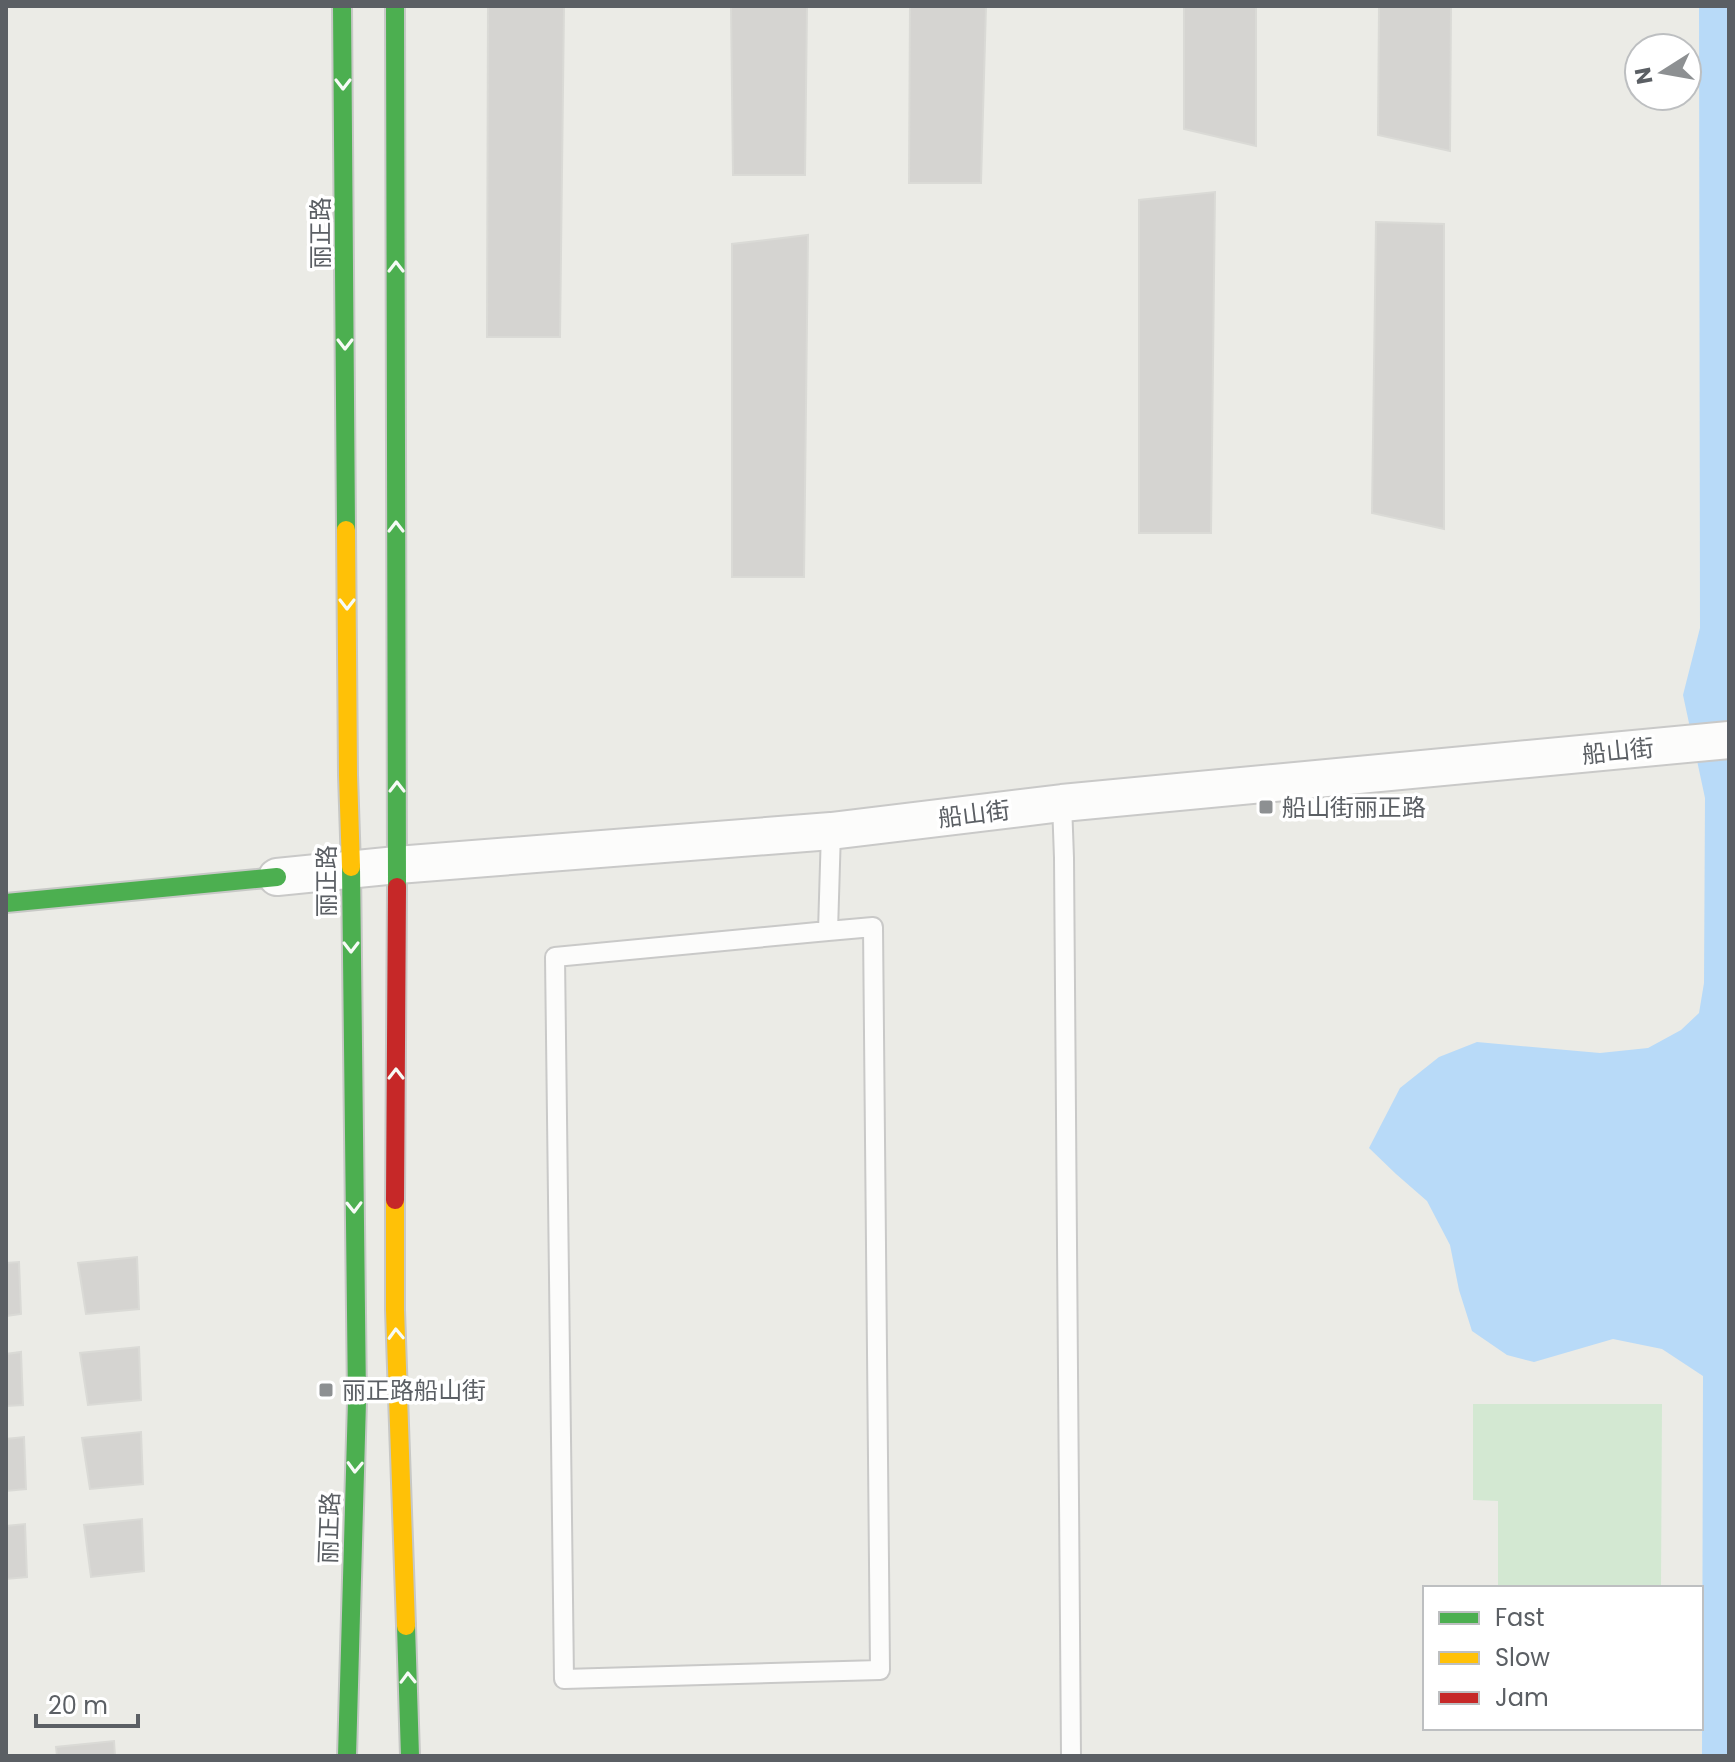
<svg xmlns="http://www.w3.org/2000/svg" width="1735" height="1762" viewBox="0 0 1735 1762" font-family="Poppins,'Noto Sans SC',sans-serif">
<rect width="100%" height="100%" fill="#ebebe6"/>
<path fill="#d3e8d2" d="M 1473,1404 L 1662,1404 L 1661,1588 L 1498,1588 L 1498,1501 L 1473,1500 Z"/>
<path fill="#b8daf8" d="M 1699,6 L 1729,6 L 1729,1756 L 1702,1756 L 1703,1376 L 1662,1349 L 1613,1339 L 1534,1362 L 1507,1355 L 1472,1331 L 1459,1290 L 1450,1245 L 1427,1201 L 1396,1174 L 1369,1148 L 1400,1088 L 1439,1057 L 1477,1042 L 1600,1053 L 1648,1048 L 1681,1030 L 1699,1013 L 1704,983 L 1705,798 L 1683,695 L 1700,628 Z"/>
<path fill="#d5d4d1" stroke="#dadad6" stroke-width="2" d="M 488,6 L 564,6 L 560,337 L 487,337 Z
M 731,6 L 807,6 L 805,175 L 733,175 Z
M 910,6 L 986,6 L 981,183 L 909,183 Z
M 1184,6 L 1256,6 L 1256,146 L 1184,129 Z
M 1379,6 L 1451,6 L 1450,151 L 1378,135 Z
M 1215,192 L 1211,533 L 1139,533 L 1139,200 Z
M 1376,222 L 1444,224 L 1444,529 L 1372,513 Z
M 808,235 L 804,577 L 732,577 L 732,244 Z
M 137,1257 L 139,1309 L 86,1314 L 78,1263 Z
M 19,1262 L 21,1314 L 6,1316 L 6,1263 Z
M 139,1347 L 141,1400 L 88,1405 L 80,1353 Z
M 21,1352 L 23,1405 L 6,1406 L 6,1354 Z
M 141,1432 L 143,1484 L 90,1489 L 82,1438 Z
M 24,1437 L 26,1489 L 6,1491 L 6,1439 Z
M 142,1519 L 144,1571 L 91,1577 L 84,1525 Z
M 25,1524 L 27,1577 L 6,1579 L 6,1526 Z
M 114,1741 L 115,1756 L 57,1756 L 56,1747 Z"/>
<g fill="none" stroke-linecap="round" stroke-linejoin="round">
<g stroke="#c9c9c8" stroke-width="22">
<path id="lane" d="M 1062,803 L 1064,858 L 1071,1756
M 828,931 L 555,957 L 564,1679 L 880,1670 L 873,927 L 828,931 L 831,831"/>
</g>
<g stroke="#c9c9c8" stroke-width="40">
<path id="street" d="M 277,877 L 397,865 L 831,831 L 1062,803 L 1729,740"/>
</g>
<g stroke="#c7c8c6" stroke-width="22">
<path id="fast" d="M 342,6 L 346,530
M 395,6 L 397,887
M 6,903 L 277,877
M 406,1626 L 410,1756
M 347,1756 L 357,1401 L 351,867"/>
</g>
<g stroke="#c7c8c6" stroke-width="22">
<path id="slow" d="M 346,530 L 348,775 L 351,867
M 395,1200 L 395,1310 L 406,1626"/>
</g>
<g stroke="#c7c8c6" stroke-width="22">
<path id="jam" d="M 395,1200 L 397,887"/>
</g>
<use href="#lane" stroke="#fcfcfb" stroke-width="18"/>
<use href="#street" stroke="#fcfcfb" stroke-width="36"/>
<use href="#fast" stroke="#4caf50" stroke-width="18"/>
<use href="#slow" stroke="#ffc107" stroke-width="18"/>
<use href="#jam" stroke="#c62828" stroke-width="18"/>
</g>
<defs><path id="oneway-chevron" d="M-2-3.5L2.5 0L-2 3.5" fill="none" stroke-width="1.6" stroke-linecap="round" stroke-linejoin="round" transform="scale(2)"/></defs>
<g stroke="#f6fbf6">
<use href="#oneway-chevron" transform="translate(343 84) rotate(90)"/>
<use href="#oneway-chevron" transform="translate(396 267) rotate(-90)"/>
<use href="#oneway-chevron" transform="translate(345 344) rotate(90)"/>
<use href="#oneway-chevron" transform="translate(396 527) rotate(-90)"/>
<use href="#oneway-chevron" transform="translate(347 604) rotate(90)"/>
<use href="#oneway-chevron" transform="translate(397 787) rotate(-90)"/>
<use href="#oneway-chevron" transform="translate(351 947) rotate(90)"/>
<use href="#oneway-chevron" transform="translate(396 1074) rotate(-90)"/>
<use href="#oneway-chevron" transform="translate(354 1207) rotate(89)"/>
<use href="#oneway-chevron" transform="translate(396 1334) rotate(-92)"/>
<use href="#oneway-chevron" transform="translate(355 1467) rotate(92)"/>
<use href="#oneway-chevron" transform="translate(408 1678) rotate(-91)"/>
</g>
<g fill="#8d9092" stroke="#fff" stroke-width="3">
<rect x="1258" y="799" width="16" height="16" rx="4"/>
<rect x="318" y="1382" width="16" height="16" rx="4"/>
</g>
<g text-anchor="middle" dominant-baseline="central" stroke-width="7" stroke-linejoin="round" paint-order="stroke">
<g font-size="24" fill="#5b5f64" stroke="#fff">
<text transform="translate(320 233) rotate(-90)">丽正路</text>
<text transform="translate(1618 751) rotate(-6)">船山街</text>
<text transform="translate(974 814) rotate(-7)">船山街</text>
<text transform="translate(326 881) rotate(-90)">丽正路</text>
<text transform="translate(329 1528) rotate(-88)">丽正路</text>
</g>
<g font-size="24" fill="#5b5f64" stroke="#fff" text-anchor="start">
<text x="1282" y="807">船山街丽正路</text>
<text x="342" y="1390">丽正路船山街</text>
</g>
</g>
<rect width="1735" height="1762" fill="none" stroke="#5b5f64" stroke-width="16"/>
<rect x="1423" y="1586" width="280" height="144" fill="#ffffff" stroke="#bdbfc1" stroke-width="2"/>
<rect x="1439" y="1612" width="40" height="12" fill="#4caf50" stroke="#bdbfc1" stroke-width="2"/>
<text x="1495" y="1626" font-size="24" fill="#5b5f64">Fast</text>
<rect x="1439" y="1652" width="40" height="12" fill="#ffc107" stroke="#bdbfc1" stroke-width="2"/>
<text x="1495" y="1666" font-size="24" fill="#5b5f64">Slow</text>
<rect x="1439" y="1692" width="40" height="12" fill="#c62828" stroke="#bdbfc1" stroke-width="2"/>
<text x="1495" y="1706" font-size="24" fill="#5b5f64">Jam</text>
<g transform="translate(1663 72) rotate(259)"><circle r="38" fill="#ffffff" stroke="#bdbfc1" stroke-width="2"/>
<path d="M0-6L14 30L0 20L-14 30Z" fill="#8d9092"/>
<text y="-12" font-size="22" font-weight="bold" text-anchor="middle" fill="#5b5f64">N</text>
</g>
<path d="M36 1714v12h102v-12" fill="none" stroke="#5b5f64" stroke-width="4"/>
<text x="48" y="1714" font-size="24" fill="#5b5f64" stroke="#ffffff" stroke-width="6" paint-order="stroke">20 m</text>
</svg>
